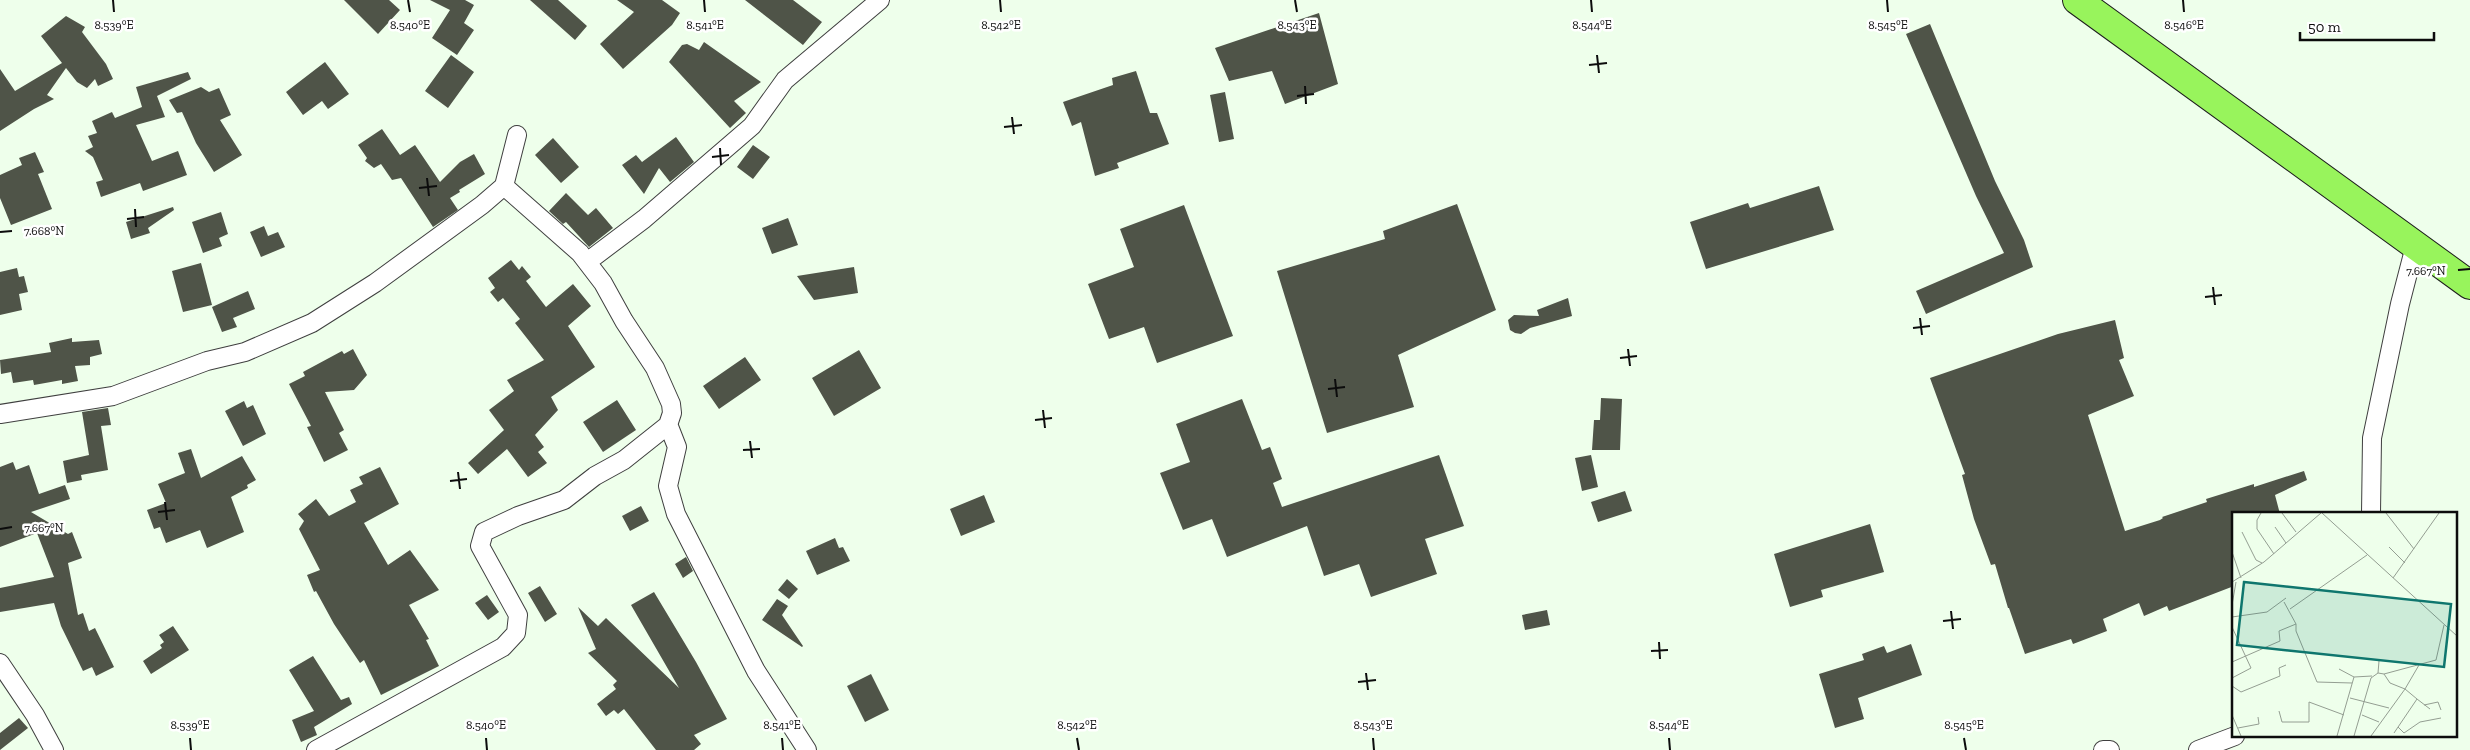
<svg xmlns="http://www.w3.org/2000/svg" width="2470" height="750" viewBox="0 0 2470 750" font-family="'Zilla Slab',serif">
<rect width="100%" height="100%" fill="#eeffeb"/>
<path fill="#4f5448" d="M 344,0 L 389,0 L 400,10 L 378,34 Z
M 430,0 L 465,0 L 474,5 L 464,23 L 474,30 L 457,55 L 432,38 L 450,10 Z
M 530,0 L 558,0 L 587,26 L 575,40 Z
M 617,0 L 662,0 L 680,13 L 672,25 L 623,69 L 600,44 L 634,12 Z
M 745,0 L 793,0 L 822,22 L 803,45 Z
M 1319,13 L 1338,84 L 1285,104 L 1272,71 L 1229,81 L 1215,48 Z
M 66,16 L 85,27 L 82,32 L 106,64 L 113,79 L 98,86 L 95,79 L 87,88 L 77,82 L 66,68 L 47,95 L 54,99 L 34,109 L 0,131 L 0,69 L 15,91 L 62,63 L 41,36 Z
M 1930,24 L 1995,181 L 2024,240 L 2033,267 L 1926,314 L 1916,291 L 2004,253 L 1976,196 L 1906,34 Z
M 704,42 L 761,82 L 734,101 L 746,113 L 730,128 L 669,62 L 682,45 L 687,44 L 699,50 Z
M 451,55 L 474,72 L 448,108 L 425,91 Z
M 325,62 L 349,94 L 328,109 L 322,101 L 303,115 L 286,92 Z
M 1136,71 L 1150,113 L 1157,113 L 1169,144 L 1117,163 L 1119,168 L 1095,176 L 1081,122 L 1072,126 L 1063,102 L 1113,85 L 1112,78 Z
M 188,72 L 191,79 L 157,96 L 165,117 L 136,125 L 152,161 L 178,151 L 187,175 L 143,191 L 140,183 L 101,197 L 96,182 L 103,180 L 93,157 L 85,151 L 93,147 L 88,136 L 97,133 L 92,121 L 112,112 L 115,118 L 142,107 L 136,87 Z
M 201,87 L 209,92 L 219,88 L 231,115 L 220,120 L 242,155 L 214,172 L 196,143 L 182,112 L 177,113 L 169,100 Z
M 1225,92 L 1234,139 L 1219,142 L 1210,95 Z
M 382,129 L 400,155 L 415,145 L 440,182 L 460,162 L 474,154 L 485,174 L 459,190 L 460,192 L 450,198 L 458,210 L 433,227 L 401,178 L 392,180 L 381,164 L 374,168 L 365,161 L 367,158 L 358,145 Z
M 676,137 L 694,162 L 670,182 L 659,168 L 644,194 L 622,165 L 636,155 L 642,162 Z
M 553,138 L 579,167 L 561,183 L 535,155 Z
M 753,145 L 770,157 L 753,179 L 737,167 Z
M 35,152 L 44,172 L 38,174 L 52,209 L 11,225 L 0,198 L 0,175 L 22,165 L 19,158 Z
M 1819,186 L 1834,230 L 1706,269 L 1690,222 L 1748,203 L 1750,208 Z
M 566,193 L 588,215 L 596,208 L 613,228 L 589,247 L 566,222 L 563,224 L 549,211 Z
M 1457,204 L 1496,310 L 1398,355 L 1414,407 L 1327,433 L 1277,271 L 1385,239 L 1383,231 Z
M 1184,205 L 1233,336 L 1157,363 L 1144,327 L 1109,339 L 1088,284 L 1134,267 L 1120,229 Z
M 173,207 L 174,210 L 148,228 L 150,233 L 131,239 L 126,222 Z
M 221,212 L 228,234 L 219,238 L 222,246 L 203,253 L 192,222 Z
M 788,218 L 798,245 L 772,254 L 762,228 Z
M 264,226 L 268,236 L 278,232 L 285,247 L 261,257 L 250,232 Z
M 511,260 L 519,270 L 522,266 L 531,277 L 526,281 L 546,307 L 573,284 L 591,306 L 568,326 L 595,367 L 551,397 L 558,410 L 535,435 L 544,447 L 538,452 L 547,463 L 528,477 L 507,449 L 478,474 L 468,463 L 504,430 L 489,410 L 514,391 L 507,380 L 544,360 L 515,323 L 520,319 L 503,298 L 498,302 L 490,292 L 495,288 L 488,278 Z
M 201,263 L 212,305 L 183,312 L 172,271 Z
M 854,267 L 858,293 L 814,300 L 797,276 Z
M 17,268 L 19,277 L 24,276 L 28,292 L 19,294 L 22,310 L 0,315 L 0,272 Z
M 248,291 L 255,309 L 233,318 L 237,327 L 222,332 L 212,307 Z
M 1568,298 L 1572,316 L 1530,328 L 1521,334 L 1515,333 L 1510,330 L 1508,320 L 1514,315 L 1539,316 L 1537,310 Z
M 2115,320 L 2124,358 L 2119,360 L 2134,396 L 2088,415 L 2125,531 L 2160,520 L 2163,518 L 2162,517 L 2207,502 L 2206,499 L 2254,484 L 2254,487 L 2304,471 L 2307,480 L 2275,495 L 2280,514 L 2234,514 L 2234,586 L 2169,611 L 2167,606 L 2144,616 L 2139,603 L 2103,619 L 2107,631 L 2073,644 L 2071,639 L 2025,654 L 2009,608 L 2008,608 L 1995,564 L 1991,565 L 1974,519 L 1962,475 L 1965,474 L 1930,378 L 2058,334 Z
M 72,338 L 72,342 L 99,340 L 102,354 L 90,357 L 90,365 L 75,366 L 78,381 L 62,384 L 62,380 L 34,385 L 33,380 L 13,383 L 11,372 L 1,374 L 0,360 L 51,352 L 49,343 Z
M 353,349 L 367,375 L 354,390 L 325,392 L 344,430 L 339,433 L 348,450 L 324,462 L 307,427 L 311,426 L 289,384 L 305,376 L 303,372 L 342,351 L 344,354 Z
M 859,350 L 881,388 L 834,416 L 812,378 Z
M 745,357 L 761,380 L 719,409 L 703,386 Z
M 1601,398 L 1622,399 L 1620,450 L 1592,450 L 1594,420 L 1600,420 Z
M 1242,399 L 1262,450 L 1270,447 L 1282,479 L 1273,483 L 1282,507 L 1439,455 L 1464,526 L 1425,539 L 1437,574 L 1371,597 L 1359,564 L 1324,576 L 1307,526 L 1227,557 L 1212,519 L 1183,530 L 1160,473 L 1190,462 L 1176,424 Z
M 617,400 L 636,430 L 603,452 L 583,422 Z
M 244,401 L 247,408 L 253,405 L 266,434 L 243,446 L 225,411 Z
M 108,408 L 111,425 L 101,426 L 108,470 L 81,475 L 82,480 L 67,483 L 63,461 L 89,455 L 82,412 Z
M 191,449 L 201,478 L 242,456 L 256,480 L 247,485 L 248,488 L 231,497 L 244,532 L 207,548 L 200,530 L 166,543 L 160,527 L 154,529 L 147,510 L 166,503 L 158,484 L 185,473 L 178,453 Z
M 1591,455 L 1598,487 L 1582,491 L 1575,458 Z
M 13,462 L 16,470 L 29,465 L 39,494 L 65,485 L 70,499 L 31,512 L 68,534 L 72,532 L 82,558 L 68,563 L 78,615 L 83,613 L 89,631 L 95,628 L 114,667 L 96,676 L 92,667 L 83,671 L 61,626 L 54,603 L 0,612 L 0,588 L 54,577 L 37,533 L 0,547 L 0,467 Z
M 380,467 L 399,504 L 364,523 L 388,565 L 410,550 L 439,590 L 409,605 L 429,639 L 426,640 L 439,666 L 381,695 L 364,660 L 360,663 L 334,624 L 316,591 L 314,592 L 307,575 L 320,570 L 299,529 L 304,521 L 298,514 L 316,499 L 329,516 L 356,502 L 350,490 L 363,484 L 359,477 Z
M 1625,491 L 1632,511 L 1598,522 L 1591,502 Z
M 984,495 L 995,522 L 961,536 L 950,509 Z
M 641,506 L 649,521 L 630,531 L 622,516 Z
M 1870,524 L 1884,572 L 1821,590 L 1823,597 L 1790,607 L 1774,554 Z
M 835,538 L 839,548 L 843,547 L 850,561 L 817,575 L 806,551 Z
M 686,557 L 693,571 L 683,578 L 675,564 Z
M 787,579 L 798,589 L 789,599 L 778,590 Z
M 540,586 L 557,614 L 545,622 L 528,593 Z
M 654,592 L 696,662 L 727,719 L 694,735 L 701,744 L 694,750 L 656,750 L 624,709 L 618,714 L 614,710 L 606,716 L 597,704 L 616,689 L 613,685 L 617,681 L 588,653 L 596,649 L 578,607 L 598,626 L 606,618 L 679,688 L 631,605 Z
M 487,595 L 499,612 L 488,620 L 475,603 Z
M 777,599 L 788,606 L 782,615 L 803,646 L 802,647 L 762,620 Z
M 1547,610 L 1550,625 L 1525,630 L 1522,615 Z
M 173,626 L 189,650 L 151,674 L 143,661 L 162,648 L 160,645 L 164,642 L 159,635 Z
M 1911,644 L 1922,675 L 1858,698 L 1864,719 L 1835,728 L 1819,674 L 1864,660 L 1862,654 L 1884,646 L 1887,653 Z
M 313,656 L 341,700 L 349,697 L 352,704 L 314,727 L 317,735 L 301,742 L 292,720 L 314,711 L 289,670 Z
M 871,674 L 889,710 L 865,722 L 847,686 Z
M 19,718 L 28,728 L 0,750 L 0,733 Z"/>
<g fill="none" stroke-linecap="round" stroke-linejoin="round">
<g stroke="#3f3f3f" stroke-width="20">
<path id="minor" d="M 587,262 L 644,219 L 752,126 L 785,80 L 880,0
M 0,414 L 113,396 L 207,361 L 245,352 L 312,323 L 375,283 L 482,205 L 504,186 L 517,135
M 668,424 L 677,447 L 668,486 L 676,514 L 756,671 L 807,750
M 2371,514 L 2372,438 L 2400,304 L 2415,246
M 0,663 L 35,715 L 54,750
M 316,750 L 503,647 L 516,633 L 518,615 L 480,546 L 484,532 L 518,516 L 564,500 L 595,476 L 624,460 L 668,425 L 672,413 L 671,404 L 655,368 L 624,321 L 603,283 L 580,253 L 504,186
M 2103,750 L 2110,750
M 2198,750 L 2235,736"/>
</g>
<g stroke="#1d1d1d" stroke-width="30">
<path id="trunk" d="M 2077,0 L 2470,285"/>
</g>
<use href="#minor" stroke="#fff" stroke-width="18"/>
<use href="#trunk" stroke="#98f45c" stroke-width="28"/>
</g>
<path fill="none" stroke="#0c0c0c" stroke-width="2" d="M 113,0 L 114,12M 408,0 L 410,12M 704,0 L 705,12M 1000,0 L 1001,12M 1295,0 L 1297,12M 1591,0 L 1592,12M 1887,0 L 1888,12M 2183,0 L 2184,12M 1597,55 L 1599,73M 1589,65 L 1607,63M 1305,86 L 1306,104M 1297,96 L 1314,94M 1012,117 L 1014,134M 1004,127 L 1022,125M 720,148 L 721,165M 712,157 L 729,155M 427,178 L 429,196M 419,188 L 437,186M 135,209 L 136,227M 127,219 L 144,217M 0,232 L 12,231M 2458,270 L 2470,269M 2213,287 L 2215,305M 2205,297 L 2222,295M 1920,318 L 1922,335M 1913,328 L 1930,326M 1628,349 L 1630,366M 1620,358 L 1637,356M 1335,379 L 1337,397M 1328,389 L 1345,387M 1043,410 L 1045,428M 1035,420 L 1052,418M 750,441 L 752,458M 743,450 L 760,449M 458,472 L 460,489M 450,481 L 467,479M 165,502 L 167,520M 158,512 L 175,510M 0,529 L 12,527M 1951,611 L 1953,629M 1943,621 L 1961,619M 1659,642 L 1660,659M 1651,651 L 1668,650M 1366,673 L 1368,690M 1358,682 L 1376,680M 190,738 L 191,750M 486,738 L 487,750M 782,738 L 783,750M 1077,738 L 1079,750M 1373,738 L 1374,750M 1669,738 L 1670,750M 1964,738 L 1966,750"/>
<g transform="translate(2232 512)">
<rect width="225" height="225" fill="#eeffeb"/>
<path fill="none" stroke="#949e92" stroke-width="1" d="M 29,1 L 25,8 L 25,17 L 42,42M 50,1 L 64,20M 90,1 L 225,124M 154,1 L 182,37M 43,15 L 54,31M 10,20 L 24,48 L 30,51M 157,35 L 173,51M 0,40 L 9,66M 161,66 L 207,1M 0,70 L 32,50 L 89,1M 0,93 L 4,70M 58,97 L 135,43M 0,105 L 35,100 L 54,86M 64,112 L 64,119 L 85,170 L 120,171M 0,115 L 19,156 L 0,166M 0,150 L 48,129 L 47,119 L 64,112 L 52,90M 107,157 L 122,165 L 140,164M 152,162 L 204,148 L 212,113M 0,174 L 9,180 L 48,164 L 47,156 L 54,153M 118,186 L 157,196M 185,187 L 198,197M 192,193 L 206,190 L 209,198M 47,199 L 50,210 L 77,210 L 77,190 L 112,203M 0,203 L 9,224M 130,203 L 147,210M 166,215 L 172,221 L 188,210 L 209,206M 6,216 L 27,212 L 26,205M 162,221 L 185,187 L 173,177 L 187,153M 105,224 L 122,165M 122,224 L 139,166 L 146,161M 139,224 L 173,177 L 158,171 L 152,162 L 146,161 L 147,149"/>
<path fill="#0f766e" fill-opacity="0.15" stroke="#0f766e" stroke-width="2.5" d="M 12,70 L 219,92 L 212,155 L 5,133 Z"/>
<rect width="225" height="225" fill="none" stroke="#0c0c0c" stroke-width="2.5"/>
</g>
<g font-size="12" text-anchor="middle" fill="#0c0c0c" stroke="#fff" stroke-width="5" stroke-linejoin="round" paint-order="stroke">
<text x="114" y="29">8.539°E</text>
<text x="410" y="29">8.540°E</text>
<text x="705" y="29">8.541°E</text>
<text x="1001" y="29">8.542°E</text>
<text x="1297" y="29">8.543°E</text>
<text x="1592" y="29">8.544°E</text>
<text x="1888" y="29">8.545°E</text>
<text x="2184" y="29">8.546°E</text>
<text x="44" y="235">7.668°N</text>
<text x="2426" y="275">7.667°N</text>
<text x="44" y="532">7.667°N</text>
<text x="190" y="729">8.539°E</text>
<text x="486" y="729">8.540°E</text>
<text x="782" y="729">8.541°E</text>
<text x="1077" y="729">8.542°E</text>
<text x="1373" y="729">8.543°E</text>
<text x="1669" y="729">8.544°E</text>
<text x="1964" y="729">8.545°E</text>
</g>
<path d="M2300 32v8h134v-8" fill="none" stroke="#0c0c0c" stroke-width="2.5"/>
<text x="2308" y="32" font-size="15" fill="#0c0c0c" stroke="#ffffff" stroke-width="4" paint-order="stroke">50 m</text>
</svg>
